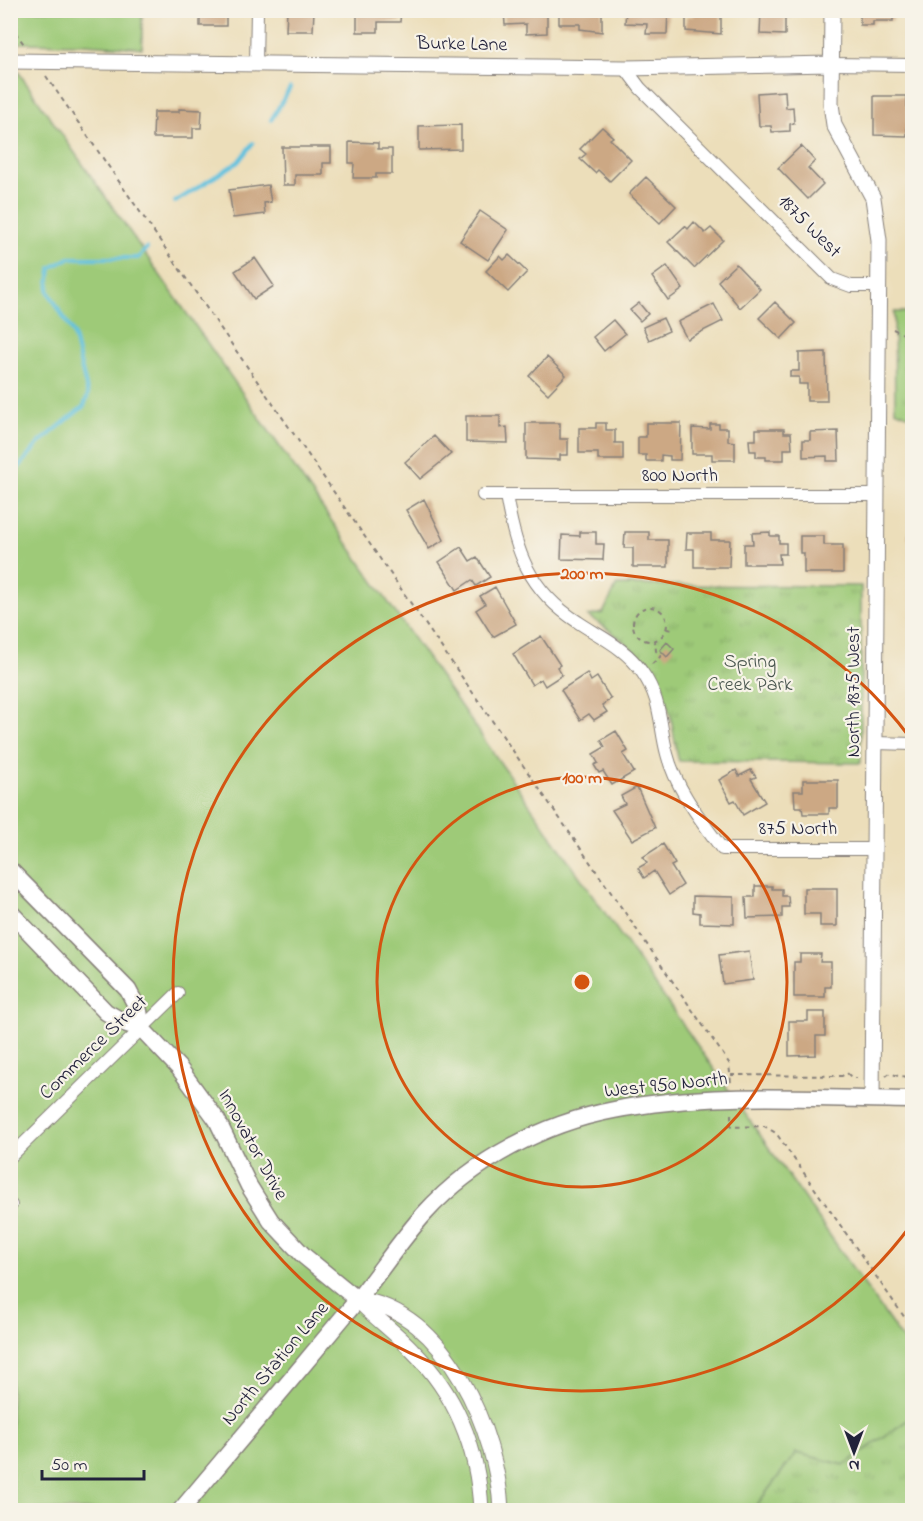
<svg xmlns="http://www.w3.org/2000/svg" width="923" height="1521" viewBox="0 0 923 1521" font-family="'Indie Flower',sans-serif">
<defs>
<pattern id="park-tufts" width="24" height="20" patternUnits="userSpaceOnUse" patternTransform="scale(1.5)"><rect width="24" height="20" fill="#9eca78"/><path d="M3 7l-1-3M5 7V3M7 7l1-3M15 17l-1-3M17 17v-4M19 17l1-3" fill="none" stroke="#88ad69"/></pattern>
</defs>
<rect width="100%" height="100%" fill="#f7f3e8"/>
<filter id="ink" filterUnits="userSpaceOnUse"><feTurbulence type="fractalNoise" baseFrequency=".0167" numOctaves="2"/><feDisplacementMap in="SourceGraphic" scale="12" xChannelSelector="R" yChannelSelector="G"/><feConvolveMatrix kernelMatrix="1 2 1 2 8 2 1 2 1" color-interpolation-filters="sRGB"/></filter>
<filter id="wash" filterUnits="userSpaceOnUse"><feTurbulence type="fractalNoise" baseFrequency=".008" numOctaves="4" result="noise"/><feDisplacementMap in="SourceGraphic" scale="24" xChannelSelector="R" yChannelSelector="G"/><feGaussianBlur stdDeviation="1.35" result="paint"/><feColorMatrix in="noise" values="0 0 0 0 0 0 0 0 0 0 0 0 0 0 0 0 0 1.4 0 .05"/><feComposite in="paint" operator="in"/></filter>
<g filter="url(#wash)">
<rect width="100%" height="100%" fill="#ecdeba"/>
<path fill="#9eca78" stroke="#60765a" stroke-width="1.5" d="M 11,10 L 142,11 L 142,48 L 84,44 L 11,43 Z
M 10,60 L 912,1353 L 912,1417 L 844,1465 L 796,1453 L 753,1510 L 11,1510 Z"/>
<path fill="url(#park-tufts)" stroke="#60765a" stroke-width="1.5" d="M 894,312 L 912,312 L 912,417 L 895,410 Z
M 617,585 L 861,586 L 861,763 L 679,761 C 674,745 674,727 669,710 C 658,666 626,640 588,616 L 603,613 Z
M 912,1417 L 912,1510 L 753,1510 L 796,1453 L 844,1465 Z"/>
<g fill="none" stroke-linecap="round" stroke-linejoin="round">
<path stroke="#60c1de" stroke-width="4" d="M 271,120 L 290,88
M 175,202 L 238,162 L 253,143
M 10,478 L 39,443 L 84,406 L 88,395 L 73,333 L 48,291 L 51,268 L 69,258 L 138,258 L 147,248"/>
</g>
<g id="blocks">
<path fill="#cca884" d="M 200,10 L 226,10 L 226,26 L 200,26 Z
M 287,10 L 314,10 L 313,31 L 286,31 Z
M 357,10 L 401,10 L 400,22 L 378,22 L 378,32 L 357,32 Z
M 504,10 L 547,10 L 547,33 L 526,34 L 526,24 L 505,25 Z
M 559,10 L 602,10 L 602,32 L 580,29 L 580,24 L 559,24 Z
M 626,10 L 668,10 L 667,34 L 646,34 L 647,24 L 625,23 Z
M 693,10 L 721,10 L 721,34 L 686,31 L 686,16 L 693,16 Z
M 761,10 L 792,10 L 792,18 L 785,18 L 785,35 L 760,34 Z
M 860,10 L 893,10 L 893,21 L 873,21 L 873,25 L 860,25 Z
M 785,91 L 786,108 L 793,107 L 794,123 L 790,124 L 790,131 L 772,132 L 771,126 L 759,126 L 757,93 Z
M 874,96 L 907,96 L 907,136 L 874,135 Z
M 179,109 L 202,110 L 201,128 L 193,128 L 193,138 L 153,138 L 154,112 L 179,112 Z
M 461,125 L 461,149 L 419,150 L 419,126 Z
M 602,127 L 613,137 L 610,139 L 631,160 L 610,181 L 598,170 L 595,173 L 580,159 L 586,154 L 580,149 Z
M 349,142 L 378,143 L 378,149 L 392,149 L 392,174 L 376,174 L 376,178 L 353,178 L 354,163 L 349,163 Z
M 801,146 L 815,161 L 808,168 L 823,184 L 808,199 L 778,168 Z
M 282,147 L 331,147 L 331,163 L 323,163 L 323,175 L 295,175 L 295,185 L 283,185 Z
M 646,177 L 676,206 L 660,223 L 629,194 Z
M 268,185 L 271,202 L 264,203 L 265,214 L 233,218 L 229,190 Z
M 480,211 L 508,230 L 488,260 L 460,241 Z
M 694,222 L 705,233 L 711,228 L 723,240 L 694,268 L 668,242 L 685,226 L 688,229 Z
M 509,255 L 527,272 L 508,292 L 486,271 L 500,256 L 504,260 Z
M 255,258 L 274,286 L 254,299 L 235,271 Z
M 736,264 L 760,289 L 740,308 L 718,281 Z
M 667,266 L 683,289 L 668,300 L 652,277 Z
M 775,302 L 796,323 L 781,339 L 759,318 Z
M 639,303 L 648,314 L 640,321 L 630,310 Z
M 714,304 L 723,321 L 687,339 L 678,322 Z
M 663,318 L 669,331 L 649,340 L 643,327 Z
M 613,320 L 625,334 L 604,351 L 593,337 Z
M 826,352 L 827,401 L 807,401 L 807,384 L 799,384 L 799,377 L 790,377 L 790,371 L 799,371 L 799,353 Z
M 547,357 L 566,375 L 548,394 L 529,376 Z
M 466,416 L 500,416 L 500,428 L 507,427 L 508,443 L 466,442 Z
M 526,423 L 560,423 L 560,439 L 568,439 L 568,455 L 560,455 L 560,460 L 526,459 Z
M 596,423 L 606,423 L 606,430 L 615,430 L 615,443 L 623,443 L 623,460 L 598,460 L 598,453 L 579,453 L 579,428 L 596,428 Z
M 646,423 L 681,423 L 680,460 L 670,460 L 670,456 L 661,455 L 661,461 L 646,461 L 646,455 L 638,455 L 638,437 L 646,437 Z
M 710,424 L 719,424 L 719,428 L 728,428 L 728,441 L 735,442 L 735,460 L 712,460 L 712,454 L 692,454 L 692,428 L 710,429 Z
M 756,429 L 784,429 L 784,433 L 791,433 L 792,449 L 784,449 L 784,460 L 766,460 L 766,457 L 756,457 L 756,451 L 750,451 L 749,440 L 756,440 Z
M 838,431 L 839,461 L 827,461 L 827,456 L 803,457 L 803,440 L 810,440 L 810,432 Z
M 434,436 L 451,454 L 420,479 L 405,462 Z
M 424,499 L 444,540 L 429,549 L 406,510 Z
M 912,526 L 912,540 L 907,538 Z
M 580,532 L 596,532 L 596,544 L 604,544 L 603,560 L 561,559 L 562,535 L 580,536 Z
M 625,532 L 649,532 L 649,540 L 668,540 L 668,567 L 633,567 L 633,548 L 624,548 Z
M 770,532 L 770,536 L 779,536 L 779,543 L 786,543 L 786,554 L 779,554 L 780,564 L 744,564 L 744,544 L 753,544 L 752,533 Z
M 687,533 L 711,533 L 711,540 L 730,540 L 729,567 L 694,567 L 694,549 L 686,549 Z
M 800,536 L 824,536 L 824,545 L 843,545 L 843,573 L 804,573 L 804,553 L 800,553 Z
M 461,547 L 470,561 L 477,557 L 490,577 L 476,586 L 472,580 L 457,590 L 439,562 Z
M 495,587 L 516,624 L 493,637 L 476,610 L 485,604 L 480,596 Z
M 541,636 L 560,665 L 557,667 L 562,675 L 545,686 L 541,679 L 532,685 L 513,654 Z
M 667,642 L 674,649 L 667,657 L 660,650 Z
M 587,673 L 591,681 L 597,677 L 611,699 L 602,705 L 607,712 L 594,720 L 589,714 L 580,720 L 561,690 Z
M 616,731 L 628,751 L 623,754 L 634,772 L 612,785 L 603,771 L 599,773 L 594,765 L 598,763 L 593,754 L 605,747 L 601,740 Z
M 736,770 L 739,776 L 751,770 L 756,777 L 751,779 L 765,802 L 743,815 L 735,800 L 731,802 L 719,780 Z
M 803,780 L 838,780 L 838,808 L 829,808 L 829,814 L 803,814 L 802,807 L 795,807 L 794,791 L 803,791 Z
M 637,787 L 655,828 L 632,840 L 612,810 L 625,804 L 621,796 Z
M 663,844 L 675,864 L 671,866 L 683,885 L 669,895 L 654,871 L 644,878 L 638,868 L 647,863 L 643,857 Z
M 755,886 L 772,886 L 772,889 L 782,889 L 782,896 L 788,896 L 789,907 L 782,907 L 782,917 L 747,918 L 746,897 L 755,897 Z
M 804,888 L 837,888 L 837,926 L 820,926 L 820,914 L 804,914 Z
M 693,896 L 734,897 L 734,924 L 700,923 L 700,913 L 693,912 Z
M 749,951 L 753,980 L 723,984 L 719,955 Z
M 800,954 L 821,954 L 820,962 L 831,962 L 831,987 L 825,987 L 825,997 L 794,997 L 794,962 L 800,962 Z
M 808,1012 L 825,1012 L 825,1036 L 816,1036 L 816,1055 L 789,1056 L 789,1021 L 808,1021 Z"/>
</g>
</g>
<g filter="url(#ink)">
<use href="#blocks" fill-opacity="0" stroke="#87807a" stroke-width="1.5"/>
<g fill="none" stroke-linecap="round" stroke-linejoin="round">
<g stroke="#87807a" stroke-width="14">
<path id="minor" d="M 256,64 L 257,10
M 831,64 L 912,65
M 625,68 L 640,88 L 832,279 L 851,286 L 878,286
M 483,495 L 877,495
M 506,495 C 515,550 528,590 578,622 C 600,637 626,648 642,672 C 662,700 659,724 667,754 C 676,789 701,820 722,849 L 874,849
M 875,743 L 912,744
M 10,1157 L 178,993
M 10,1205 L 11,1205"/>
</g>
<g stroke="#87807a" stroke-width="17">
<path id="tertiary" d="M 832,10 L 831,104 L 834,125 L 873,198 L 879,240 L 872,1099
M 10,61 L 625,68 L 831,64
M 358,1300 C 446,1309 498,1434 501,1510
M 358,1300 C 375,1318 395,1332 412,1350 C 456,1394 478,1449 481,1510"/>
</g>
<g stroke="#87807a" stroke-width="19">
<path id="secondary" d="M 10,870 L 128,990 L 139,1011 L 142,1029
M 10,912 L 106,1012 L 127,1024 L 142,1029 L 179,1068 L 217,1120 L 249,1186 L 271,1221 L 304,1256 L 358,1300
M 181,1510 C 235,1446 290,1381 344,1316 C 373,1283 396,1245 425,1213 C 473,1160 545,1123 614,1110 C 707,1091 817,1099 912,1100"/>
</g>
<path stroke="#87807a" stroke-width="2" stroke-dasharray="4.5 4.5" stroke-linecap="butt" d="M 10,25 L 26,47
M 46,76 L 729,1063 L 731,1084
M 893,329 L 912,338
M633 624a17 17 0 1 1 34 0a17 17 0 1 1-34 0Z
M 667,629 L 674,630
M 652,664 L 661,656 L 656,651 L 655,641
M 731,1075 L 842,1076 L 847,1073 L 852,1078 L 857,1078
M 886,1076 L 890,1073 L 898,1076 L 912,1077
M 731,1114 L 731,1127 L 764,1126 L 776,1133 L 912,1328"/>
<use href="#minor" stroke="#fff" stroke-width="12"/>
<use href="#tertiary" stroke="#fff" stroke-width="15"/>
<use href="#secondary" stroke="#fff" stroke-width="16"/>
</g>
</g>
<g fill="none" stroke="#d45411" stroke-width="3">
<circle cx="582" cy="982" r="205"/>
<path d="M911 1225A409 409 0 1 1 911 739"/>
</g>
<g text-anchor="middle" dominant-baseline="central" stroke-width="4.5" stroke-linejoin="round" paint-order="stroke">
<g font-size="20" fill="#22223b" stroke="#f7f3e8">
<text transform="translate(462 45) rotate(1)">Burke Lane</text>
<text transform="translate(809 227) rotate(45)">1875 West</text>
<text x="680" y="476">800 North</text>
<text transform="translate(854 692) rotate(-90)">North 1875 West</text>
<text x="798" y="829">875 North</text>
<text transform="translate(94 1048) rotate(-44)">Commerce Street</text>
<text transform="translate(666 1086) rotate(-6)">West 950 North</text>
<text transform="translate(252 1145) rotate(61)">Innovator Drive</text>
<text transform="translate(276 1364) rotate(-50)">North Station Lane</text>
</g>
<g font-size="20" fill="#47544d" stroke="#f7f3e8">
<text x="750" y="662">Spring<tspan x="750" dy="23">Creek Park</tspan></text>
</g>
</g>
<circle cx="582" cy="982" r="9" fill="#d45411" stroke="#f7f3e8" stroke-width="3"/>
<g font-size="18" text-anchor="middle" font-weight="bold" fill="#d45411" stroke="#f7f3e8" stroke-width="4.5" stroke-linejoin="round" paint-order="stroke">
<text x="582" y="579">200 m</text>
<text x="582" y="783">100 m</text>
</g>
<rect width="923" height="1521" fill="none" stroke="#f7f3e8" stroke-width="36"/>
<g transform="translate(854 1452) rotate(180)" stroke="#f7f3e8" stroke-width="4.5" paint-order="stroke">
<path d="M0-4.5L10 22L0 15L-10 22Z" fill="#22223b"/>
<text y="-9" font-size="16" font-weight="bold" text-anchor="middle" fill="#22223b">N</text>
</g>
<path d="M42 1470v9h102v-9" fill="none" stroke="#22223b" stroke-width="3"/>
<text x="51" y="1470" font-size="18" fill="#22223b" stroke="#f7f3e8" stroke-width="4.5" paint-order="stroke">50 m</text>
</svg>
